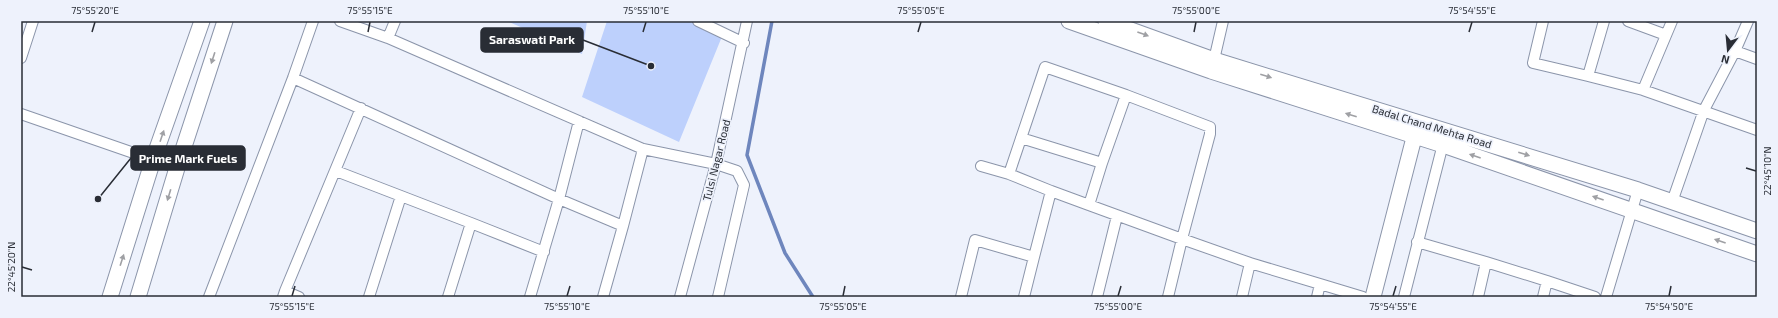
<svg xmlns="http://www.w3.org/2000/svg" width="1778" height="318" viewBox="0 0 1778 318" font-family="'Exo 2',sans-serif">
<rect width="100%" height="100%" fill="#eef2fc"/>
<path fill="#bdd0fc" d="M 507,21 L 587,21 L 582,54 Z
M 607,21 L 687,21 L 723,34 L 679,142 L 582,97 Z"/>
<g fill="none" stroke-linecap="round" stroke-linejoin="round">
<path stroke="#6e86bd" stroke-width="3.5" d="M 772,21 L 747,155 L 785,253 L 813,297"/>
<g stroke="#8b95aa" stroke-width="12">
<path id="street" d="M 340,21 L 388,38 L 643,149 L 716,164 L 737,171 L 744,185 L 718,297
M 698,21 L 744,43
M 1543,21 L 1533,63 L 1588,76 L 1604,21
M 1628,21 L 1666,35
M 1672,21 L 1643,90 L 1757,130
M 388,38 L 395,21
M 1735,51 L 1757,59
M 21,58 L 33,21
M 1214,60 L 1223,21
M 1588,76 L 1643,90
M 293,78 L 559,199 L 623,226 L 603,297
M 1126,95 L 1210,127 L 1210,134 L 1182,239 L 1250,263
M 21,114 L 177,168
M 1021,138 L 1102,163
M 981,166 L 1009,174
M 336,171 L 401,196
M 1051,191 L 1089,205
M 1672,202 L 1704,110 L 1735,51 L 1748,21
M 471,223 L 544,252
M 623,226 L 643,149
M 1417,242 L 1486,262
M 1547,281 L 1595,297
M 1320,284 L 1363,297
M 285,291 L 361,108
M 209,297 L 293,78 L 313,21
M 283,297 L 285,291 L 299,297
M 369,297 L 401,196 L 471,223 L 448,297
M 530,297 L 559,199 L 579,121
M 680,297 L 716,164 L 747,21
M 961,297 L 975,240 L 1034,257 L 1051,191 L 1009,174 L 1045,67 L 1126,95 L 1102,163 L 1089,205 L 1182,239 L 1168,297
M 1024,297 L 1034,257
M 1097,297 L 1117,216
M 1242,297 L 1250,263 L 1320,284 L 1317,297
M 1404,297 L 1444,140
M 1478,297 L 1486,262 L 1547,281 L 1543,297
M 1606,297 L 1638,190"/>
</g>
<g stroke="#8b95aa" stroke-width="17">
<path id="secondary" d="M 1069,21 L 1211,71 L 1443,145 L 1757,254
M 1106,21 L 1214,60 L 1638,190 L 1757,231
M 110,297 L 153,160 L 202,21
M 138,297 L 177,168 L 225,21
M 1373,297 L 1417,126"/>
</g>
<use href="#street" stroke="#fff" stroke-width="10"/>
<use href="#secondary" stroke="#fff" stroke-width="15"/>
</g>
<defs><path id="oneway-solid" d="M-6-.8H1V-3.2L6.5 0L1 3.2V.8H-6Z"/></defs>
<g fill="#9fa0a4">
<use href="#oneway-solid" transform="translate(1143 34) rotate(20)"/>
<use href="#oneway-solid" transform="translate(213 58) rotate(108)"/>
<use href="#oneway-solid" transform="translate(1266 76) rotate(17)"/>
<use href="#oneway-solid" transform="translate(1351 115) rotate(-162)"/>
<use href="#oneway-solid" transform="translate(162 136) rotate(-71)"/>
<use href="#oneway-solid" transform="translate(1524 154) rotate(17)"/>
<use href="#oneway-solid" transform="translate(1475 156) rotate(-161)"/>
<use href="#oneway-solid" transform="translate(169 195) rotate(107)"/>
<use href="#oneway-solid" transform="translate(1598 198) rotate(-161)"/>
<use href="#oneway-solid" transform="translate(1720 241) rotate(-161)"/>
<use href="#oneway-solid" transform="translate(122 260) rotate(-72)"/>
</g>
<path fill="none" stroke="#292d35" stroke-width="1.5" d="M 92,32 L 95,22M 368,32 L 370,22M 643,32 L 646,22M 918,32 L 921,22M 1194,32 L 1196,22M 1469,32 L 1472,22M 1746,168 L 1756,171M 22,267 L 32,270M 292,296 L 295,286M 567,296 L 570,286M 843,296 L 845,286M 1118,296 L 1121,286M 1393,296 L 1396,286M 1669,296 L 1671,286"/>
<g text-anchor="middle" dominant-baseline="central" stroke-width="3.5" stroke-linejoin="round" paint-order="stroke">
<g font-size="11" fill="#292d35" stroke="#eef2fc">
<text transform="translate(1432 126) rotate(17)">Badal Chand Mehta Road</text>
<text transform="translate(716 160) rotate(-76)">Tulsi Nagar Road</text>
</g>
</g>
<path fill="none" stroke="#292d35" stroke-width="1.5" d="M651 66L583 40M98 199L131 158"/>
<g fill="#292d35" stroke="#eef2fc" stroke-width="1.5">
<circle cx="651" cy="66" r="4"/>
<circle cx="98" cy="199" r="4"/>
</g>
<g fill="#292d35" stroke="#292d35" stroke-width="1.5">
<rect x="481" y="28" width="102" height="24" rx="4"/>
<rect x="131" y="146" width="114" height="24" rx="4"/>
</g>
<g font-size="12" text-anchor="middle" font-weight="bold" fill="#fff">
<text x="532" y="44">Saraswati Park</text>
<text x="188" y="163">Prime Mark Fuels</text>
</g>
<rect width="1778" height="318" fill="none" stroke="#eef2fc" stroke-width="44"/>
<g transform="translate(1728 50) rotate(196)" stroke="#eef2fc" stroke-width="3" paint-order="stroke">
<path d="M0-3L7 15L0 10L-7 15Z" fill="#292d35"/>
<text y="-6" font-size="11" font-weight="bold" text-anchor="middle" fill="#292d35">N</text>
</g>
<rect x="22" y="22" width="1734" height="274" fill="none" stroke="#292d35" stroke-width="1.5"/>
<g font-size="10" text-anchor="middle" fill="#292d35">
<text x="95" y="14">75°55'20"E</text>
<text x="370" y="14">75°55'15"E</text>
<text x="646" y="14">75°55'10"E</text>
<text x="921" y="14">75°55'05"E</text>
<text x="1196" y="14">75°55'00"E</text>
<text x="1472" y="14">75°54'55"E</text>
<text transform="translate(1767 171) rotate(-90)" y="4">22°45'10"N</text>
<text transform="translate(11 267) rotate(-90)" y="4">22°45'20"N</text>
<text x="292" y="310">75°55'15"E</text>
<text x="567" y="310">75°55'10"E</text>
<text x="843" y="310">75°55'05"E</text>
<text x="1118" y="310">75°55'00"E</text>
<text x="1393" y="310">75°54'55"E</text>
<text x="1669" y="310">75°54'50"E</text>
</g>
</svg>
